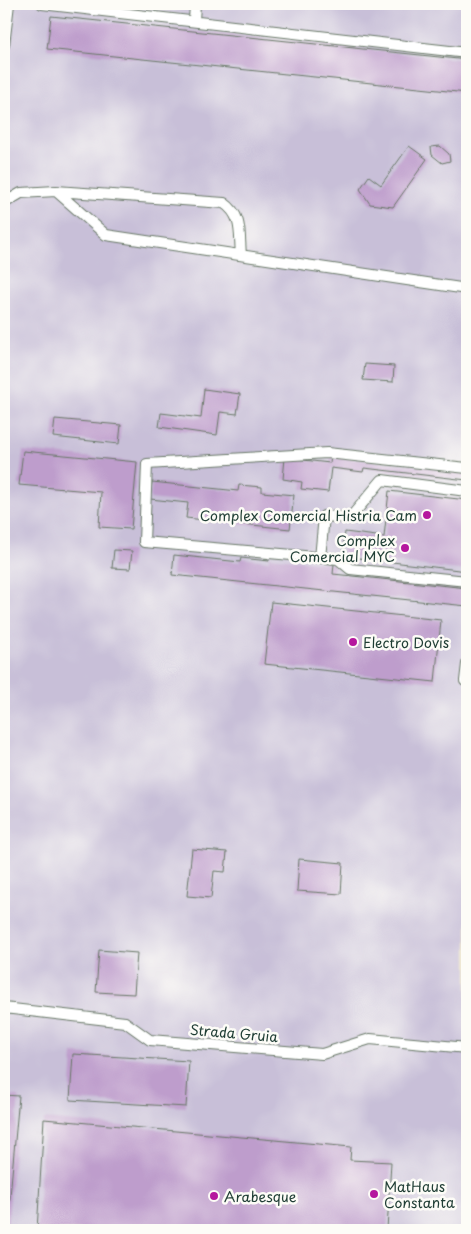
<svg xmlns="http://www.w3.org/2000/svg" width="471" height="1234" viewBox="0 0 471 1234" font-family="'Playpen Sans',sans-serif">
<rect width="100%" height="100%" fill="#fdfcf7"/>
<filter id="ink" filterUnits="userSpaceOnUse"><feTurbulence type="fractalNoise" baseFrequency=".02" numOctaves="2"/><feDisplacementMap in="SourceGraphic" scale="10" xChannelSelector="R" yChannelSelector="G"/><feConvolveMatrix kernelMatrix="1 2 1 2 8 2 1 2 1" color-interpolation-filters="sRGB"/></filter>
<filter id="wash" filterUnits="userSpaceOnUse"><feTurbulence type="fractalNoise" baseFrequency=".0096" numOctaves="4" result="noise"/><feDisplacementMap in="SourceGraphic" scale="20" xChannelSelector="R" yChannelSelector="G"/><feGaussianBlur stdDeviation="1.12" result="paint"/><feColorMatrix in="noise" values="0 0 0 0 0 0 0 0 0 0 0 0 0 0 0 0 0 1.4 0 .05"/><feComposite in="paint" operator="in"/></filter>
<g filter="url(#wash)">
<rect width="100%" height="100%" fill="#ece3c4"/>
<path fill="#c8bfd8" d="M 4,4 L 467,4 L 467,1230 L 4,1230 Z"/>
<g id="blocks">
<path fill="#be9dcc" d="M 51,16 L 467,60 L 467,93 L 47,49 Z
M 409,146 L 427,159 L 393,207 L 370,204 L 360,189 L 369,176 L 381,185 Z
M 440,146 L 449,154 L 450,161 L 442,163 L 432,155 L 431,147 Z
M 365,364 L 394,366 L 393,382 L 363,380 Z
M 204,389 L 240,394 L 237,414 L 220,412 L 217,435 L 159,427 L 161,413 L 201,418 Z
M 55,419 L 121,425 L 119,444 L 53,437 Z
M 23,451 L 137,462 L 131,529 L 99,527 L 101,492 L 19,485 Z
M 331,457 L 467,471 L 467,480 L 364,468 L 363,472 L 331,468 L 328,492 L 301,489 L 302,482 L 283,479 L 285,458 L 330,463 Z
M 152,482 L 238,491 L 239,485 L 262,487 L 262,492 L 294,495 L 290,529 L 186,518 L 188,503 L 150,499 Z
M 389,491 L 467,500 L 467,571 L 342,556 L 345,532 L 384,537 Z
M 114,550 L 132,551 L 130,569 L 112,568 Z
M 174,555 L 240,562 L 241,558 L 269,561 L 269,557 L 334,564 L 333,574 L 467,588 L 467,606 L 172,575 Z
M 271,602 L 441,620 L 435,682 L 264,664 Z
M 192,849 L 227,852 L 225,872 L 214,871 L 211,898 L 187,896 Z
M 299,859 L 343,863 L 341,894 L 297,891 Z
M 99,950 L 137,953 L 134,994 L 96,992 Z
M 73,1054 L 189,1061 L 186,1107 L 70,1100 Z
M 4,1095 L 19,1096 L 7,1230 L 4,1230 Z
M 44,1119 L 351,1147 L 350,1160 L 391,1162 L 387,1230 L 37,1230 Z"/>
</g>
</g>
<g filter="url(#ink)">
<use href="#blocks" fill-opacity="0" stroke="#677766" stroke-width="1"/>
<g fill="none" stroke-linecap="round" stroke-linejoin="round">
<g stroke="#677766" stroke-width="12">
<path id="lane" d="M 42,4 L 467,53
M 194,21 L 195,4
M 4,45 L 9,4
M 56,191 L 224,203 C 243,216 239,234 241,255
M 4,203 L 21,193 L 56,191 L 106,235 L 467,289
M 467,468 L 327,453 L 147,464 L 144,542 L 338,559 L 350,569 L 467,581
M 320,558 L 324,516 L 350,518 L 382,480 L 467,491
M 467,664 L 465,681 L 467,681
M 4,1008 L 125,1022 L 150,1040 L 322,1054 L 370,1039 L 467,1048"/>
</g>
<use href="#lane" stroke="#fff" stroke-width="10"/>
</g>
</g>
<g fill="#b5179e" stroke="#fdfcf7" stroke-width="2">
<circle cx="427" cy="515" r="5"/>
<circle cx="405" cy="548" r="5"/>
<circle cx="353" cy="642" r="5"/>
<circle cx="374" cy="1194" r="5"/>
<circle cx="214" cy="1196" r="5"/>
</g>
<g text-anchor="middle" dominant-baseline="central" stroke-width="5" stroke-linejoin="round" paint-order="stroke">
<g font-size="14" fill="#1f3d34" stroke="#fdfcf7" text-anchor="start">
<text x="417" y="515" text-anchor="end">Complex Comercial Histria Cam</text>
<text x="395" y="540" text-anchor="end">Complex<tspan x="395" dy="16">Comercial MYC</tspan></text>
<text x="363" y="642">Electro Dovis</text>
<text x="384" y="1186">MatHaus<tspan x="384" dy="16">Constanta</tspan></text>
<text x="224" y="1196">Arabesque</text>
</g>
<g font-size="14" fill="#1f3d34" stroke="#fdfcf7">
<text transform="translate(234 1033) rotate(5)">Strada Gruia</text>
</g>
</g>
<rect width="471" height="1234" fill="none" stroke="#fdfcf7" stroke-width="20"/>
</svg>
